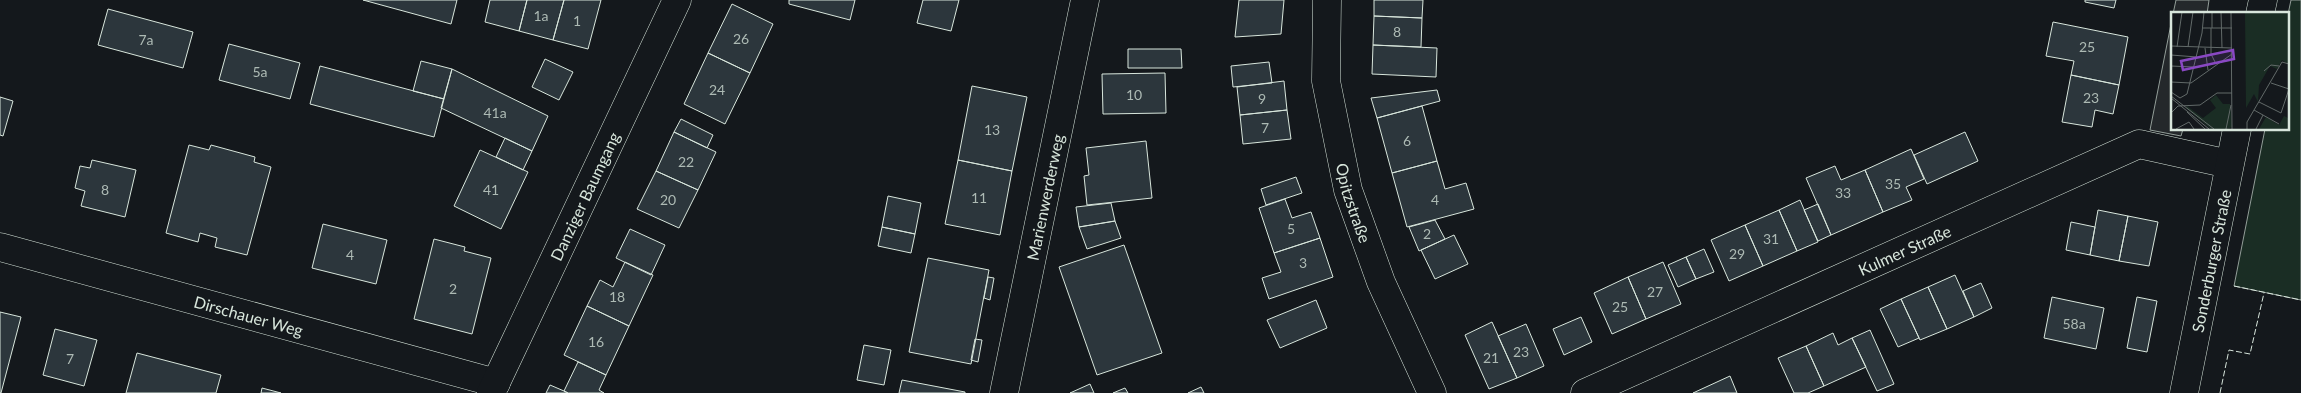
<svg xmlns="http://www.w3.org/2000/svg" width="2301" height="393" viewBox="0 0 2301 393" font-family="Lato,sans-serif">
<rect width="100%" height="100%" fill="#14181c"/>
<path fill="#1a2d24" stroke="#939e99" d="M 2291,0 L 2301,0 L 2301,300 L 2234,286 L 2265,129 L 2287,129 L 2287,19 Z"/>
<path fill="#24282b" stroke="#939e99" d="M 2176,0 L 2209,0 L 2207,14 L 2173,14 Z
M 2172,19 L 2172,129 L 2183,129 L 2181,136 L 2150,130 Z"/>
<path fill="#2c363c" stroke="#d8e6dc" d="M 363,0 L 457,0 L 451,24 Z
M 490,0 L 527,0 L 519,31 L 485,22 Z
M 527,0 L 564,0 L 553,40 L 519,31 Z
M 564,0 L 601,0 L 588,49 L 553,40 Z
M 789,0 L 855,0 L 850,20 L 789,4 Z
M 923,0 L 959,0 L 951,31 L 917,23 Z
M 1239,0 L 1284,0 L 1281,34 L 1235,37 Z
M 1374,0 L 1423,0 L 1422,18 L 1374,16 Z
M 2085,0 L 2116,0 L 2114,8 L 2085,2 Z
M 732,4 L 773,24 L 750,73 L 708,53 Z
M 108,9 L 193,32 L 183,68 L 98,45 Z
M 1374,16 L 1422,18 L 1421,47 L 1373,45 Z
M 2053,22 L 2128,37 L 2119,85 L 2071,75 L 2074,61 L 2046,56 Z
M 229,44 L 300,63 L 290,99 L 219,80 Z
M 1373,45 L 1437,48 L 1436,77 L 1372,74 Z
M 1128,49 L 1181,49 L 1182,68 L 1128,68 Z
M 708,53 L 750,73 L 725,124 L 684,104 Z
M 545,59 L 573,72 L 559,100 L 532,87 Z
M 421,61 L 452,69 L 444,99 L 413,91 Z
M 1269,62 L 1272,83 L 1233,87 L 1231,66 Z
M 320,66 L 444,99 L 434,137 L 310,104 Z
M 452,69 L 548,116 L 532,151 L 441,108 Z
M 1165,73 L 1166,113 L 1103,114 L 1102,74 Z
M 2071,75 L 2119,85 L 2113,114 L 2095,110 L 2092,127 L 2062,122 Z
M 1284,81 L 1287,110 L 1240,115 L 1237,87 Z
M 972,86 L 1027,97 L 1012,171 L 958,160 Z
M 1437,90 L 1440,101 L 1377,118 L 1371,98 Z
M 0,97 L 13,101 L 3,136 L 0,135 Z
M 1422,106 L 1437,161 L 1392,173 L 1377,118 Z
M 1287,110 L 1291,139 L 1243,144 L 1240,115 Z
M 681,119 L 713,135 L 707,148 L 674,132 Z
M 674,132 L 716,152 L 698,190 L 656,171 Z
M 1965,132 L 1978,161 L 1927,184 L 1914,155 Z
M 505,138 L 532,151 L 523,170 L 496,157 Z
M 1146,141 L 1152,198 L 1087,205 L 1084,176 L 1089,175 L 1086,148 Z
M 189,145 L 209,150 L 211,145 L 255,157 L 254,162 L 271,167 L 247,255 L 215,247 L 217,238 L 200,233 L 198,242 L 166,233 Z
M 1911,149 L 1924,179 L 1906,187 L 1912,200 L 1883,212 L 1865,170 Z
M 480,150 L 528,172 L 501,229 L 454,206 Z
M 92,160 L 136,170 L 125,217 L 81,206 L 85,191 L 75,188 L 80,166 L 90,168 Z
M 958,160 L 1012,171 L 1000,235 L 945,224 Z
M 1437,161 L 1445,189 L 1466,183 L 1474,209 L 1407,227 L 1392,173 Z
M 1835,166 L 1841,180 L 1865,170 L 1883,212 L 1831,235 L 1806,178 Z
M 656,171 L 698,190 L 679,228 L 637,209 Z
M 1296,177 L 1302,193 L 1266,205 L 1261,189 Z
M 888,196 L 921,203 L 915,234 L 882,227 Z
M 1285,199 L 1292,218 L 1311,212 L 1320,238 L 1274,253 L 1259,208 Z
M 1800,200 L 1818,242 L 1797,251 L 1779,210 Z
M 1111,203 L 1115,221 L 1079,227 L 1076,207 Z
M 1818,204 L 1831,235 L 1818,241 L 1804,210 Z
M 1779,210 L 1797,251 L 1763,266 L 1745,225 Z
M 2098,210 L 2128,216 L 2119,261 L 2090,255 Z
M 2128,216 L 2158,222 L 2149,266 L 2119,261 Z
M 1435,220 L 1445,239 L 1419,251 L 1409,227 Z
M 1115,221 L 1121,238 L 1087,249 L 1079,227 Z
M 2071,222 L 2095,227 L 2090,255 L 2066,250 Z
M 323,224 L 387,240 L 376,284 L 312,268 Z
M 1745,225 L 1763,266 L 1729,281 L 1711,240 Z
M 882,227 L 915,234 L 911,253 L 878,246 Z
M 630,229 L 665,245 L 651,275 L 616,258 Z
M 1454,235 L 1468,264 L 1435,279 L 1421,250 Z
M 1320,238 L 1333,277 L 1269,299 L 1262,278 L 1281,272 L 1274,253 Z
M 434,239 L 465,247 L 464,251 L 491,258 L 472,334 L 414,319 Z
M 1124,245 L 1162,353 L 1097,375 L 1059,267 Z
M 1704,249 L 1714,272 L 1696,279 L 1686,257 Z
M 1686,257 L 1696,279 L 1678,287 L 1668,265 Z
M 928,258 L 989,270 L 971,364 L 909,352 Z
M 625,262 L 653,275 L 629,326 L 587,306 L 600,280 L 613,287 Z
M 1663,262 L 1681,304 L 1646,319 L 1628,277 Z
M 1955,275 L 1974,317 L 1947,329 L 1928,287 Z
M 988,277 L 994,278 L 990,300 L 984,298 Z
M 1628,277 L 1646,319 L 1612,334 L 1594,293 Z
M 1981,283 L 1992,308 L 1974,317 L 1963,291 Z
M 1928,287 L 1947,329 L 1920,340 L 1901,299 Z
M 2052,297 L 2104,308 L 2096,349 L 2044,338 Z
M 2137,297 L 2157,301 L 2147,352 L 2127,348 Z
M 1901,299 L 1919,338 L 1898,347 L 1880,309 Z
M 1316,300 L 1327,328 L 1280,348 L 1267,320 Z
M 587,306 L 629,326 L 606,375 L 564,355 Z
M 0,312 L 21,317 L 1,393 L 0,393 Z
M 1581,317 L 1592,342 L 1564,355 L 1553,329 Z
M 1492,322 L 1517,378 L 1489,389 L 1465,335 Z
M 1526,324 L 1544,366 L 1517,378 L 1498,336 Z
M 55,329 L 97,340 L 84,386 L 43,375 Z
M 1870,330 L 1894,384 L 1877,391 L 1852,338 Z
M 1833,333 L 1838,345 L 1852,338 L 1866,367 L 1824,386 L 1806,346 Z
M 975,339 L 982,340 L 978,362 L 971,360 Z
M 864,345 L 891,350 L 884,385 L 857,380 Z
M 1806,346 L 1824,386 L 1808,393 L 1794,393 L 1778,358 Z
M 137,353 L 221,375 L 216,393 L 126,393 Z
M 578,362 L 606,375 L 599,390 L 604,393 L 568,393 L 564,391 Z
M 1730,376 L 1737,393 L 1693,393 Z
M 902,380 L 965,392 L 965,393 L 899,393 Z
M 1090,384 L 1094,393 L 1070,393 Z
M 550,385 L 564,391 L 568,393 L 546,393 Z
M 1201,387 L 1204,393 L 1188,393 Z
M 262,388 L 281,393 L 261,393 Z
M 1125,388 L 1128,393 L 1113,393 Z"/>
<g fill="none" stroke-linecap="round" stroke-linejoin="round">
<g stroke="#d8e6dc" stroke-width="29">
<g id="minor">
<path id="s1" d="M 1327,0 L 1326,81 L 1348,190 L 1381,282 L 1432,393"/>
<path id="s2" d="M 0,247 L 496,383"/>
<path id="s3" d="M 491,393 L 677,0"/>
<path id="s4" d="M 1004,393 L 1085,0"/>
<path id="s5" d="M 1585,393 L 2139,144 L 2229,164"/>
</g>
</g>
<g stroke="#d8e6dc" stroke-width="29">
<g id="tertiary">
<path d="M 2260,14 L 2263,0"/>
<path id="s6" d="M 2184,393 L 2237,129"/>
</g>
</g>
<use href="#minor" stroke="#14181c" stroke-width="28"/>
<use href="#tertiary" stroke="#14181c" stroke-width="28"/>
<path stroke="#d8e6dc" stroke-width="1" stroke-dasharray="6 2.5" stroke-linecap="butt" d="M 2234,286 L 2301,300
M 2220,393 L 2229,350 L 2250,354 L 2264,293"/>
</g>
<g text-anchor="middle" dominant-baseline="central" stroke-width="4" stroke-linejoin="round" paint-order="stroke">
<g font-size="14" fill="#adbab4">
<text x="541" y="15">1a</text>
<text x="577" y="20">1</text>
<text x="1397" y="31">8</text>
<text x="741" y="38">26</text>
<text x="146" y="39">7a</text>
<text x="2087" y="46">25</text>
<text x="260" y="71">5a</text>
<text x="717" y="89">24</text>
<text x="1134" y="94">10</text>
<text x="2091" y="97">23</text>
<text x="1262" y="98">9</text>
<text x="495" y="112">41a</text>
<text x="1265" y="127">7</text>
<text x="992" y="129">13</text>
<text x="1407" y="140">6</text>
<text x="686" y="161">22</text>
<text x="1893" y="183">35</text>
<text x="105" y="189">8</text>
<text x="491" y="189">41</text>
<text x="1843" y="192">33</text>
<text x="979" y="197">11</text>
<text x="668" y="199">20</text>
<text x="1435" y="199">4</text>
<text x="1291" y="228">5</text>
<text x="1427" y="233">2</text>
<text x="1771" y="238">31</text>
<text x="1737" y="253">29</text>
<text x="350" y="254">4</text>
<text x="1303" y="262">3</text>
<text x="453" y="288">2</text>
<text x="1655" y="291">27</text>
<text x="617" y="296">18</text>
<text x="1620" y="306">25</text>
<text x="2074" y="323">58a</text>
<text x="596" y="341">16</text>
<text x="1521" y="351">23</text>
<text x="1491" y="357">21</text>
<text x="70" y="358">7</text>
</g>
<g font-size="16" fill="#d8e6dc" stroke="#14181c">
<text stroke="none"><textPath href="#s3" startOffset="218">Danziger Baumgang</textPath></text>
<text stroke="none"><textPath href="#s4" startOffset="200">Marienwerderweg</textPath></text>
<text stroke="none"><textPath href="#s1" startOffset="206">Opitzstraße</textPath></text>
<text stroke="none"><textPath href="#s5" startOffset="350">Kulmer Straße</textPath></text>
<text stroke="none"><textPath href="#s6" startOffset="135">Sonderburger Straße</textPath></text>
<text stroke="none"><textPath href="#s2" startOffset="258">Dirschauer Weg</textPath></text>
</g>
</g>
<g transform="translate(2171 12)">
<rect width="118" height="118" fill="#14181c"/>
<path d="M 74,0 L 118,0 L 117,52 L 111,48 L 106,57 L 99,54 L 88,73 L 87,90 L 83,82 L 75,96 ZM 45,83 L 52,92 L 59,92 L 61,115 L 56,117 L 40,117 L 15,96 L 16,94 L 32,106 L 45,96 L 39,88 ZM 113,104 L 117,106 L 117,117 L 88,117 L 95,105 L 108,113 Z" fill="#1a2d24"/>
<path fill="none" stroke="#626a69" stroke-width="1" d="M 41,0 L 41,16M 50,0 L 51,36M 60,0 L 61,117M 32,16 L 61,16M 40,16 L 40,42 L 45,52M 0,34 L 61,36M 6,35 L 11,0M 17,35 L 22,0M 34,36 L 37,58M 0,43 L 26,45M 0,54 L 23,55M 93,59 L 100,53 L 108,54M 0,70 L 20,71 L 61,42M 100,71 L 118,77M 0,80 L 9,86 L 16,82 L 31,21 L 33,0M 0,84 L 43,117M 0,86 L 38,117M 88,90 L 110,101 L 118,77M 83,98 L 108,112M 16,100 L 34,117M 0,101 L 7,94 L 29,93 L 46,81 L 61,81M 5,117 L 18,110 L 23,117M 55,117 L 60,93M 76,117 L 76,110 L 111,50 L 118,52M 85,117 L 92,103"/>
<path fill="#8948c3" fill-opacity="0.15" stroke="#8948c3" stroke-width="2.5" d="M 62,38 L 63,47 L 12,58 L 10,49 Z"/>
<rect width="118" height="118" fill="none" stroke="#d8e6dc" stroke-width="2.5"/>
</g>
</svg>
